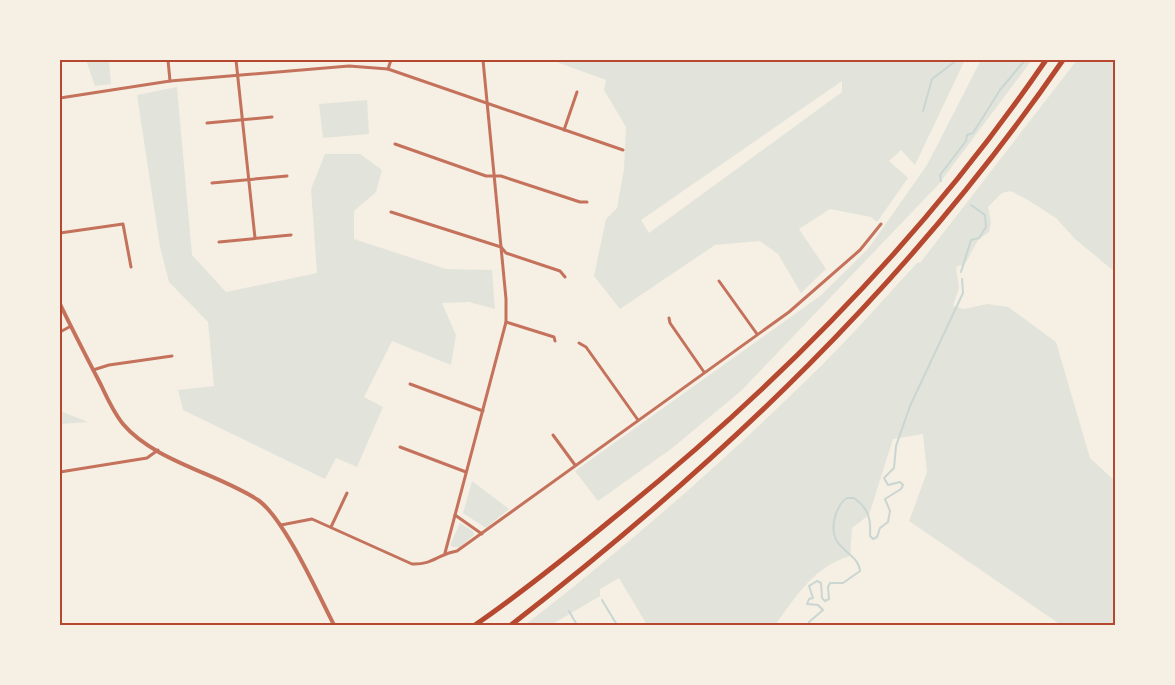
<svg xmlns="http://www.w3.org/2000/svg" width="1175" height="685" viewBox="0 0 1175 685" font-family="'Work Sans',sans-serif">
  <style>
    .green { fill: #e2e4dc; fill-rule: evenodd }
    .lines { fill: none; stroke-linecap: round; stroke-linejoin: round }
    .stream { stroke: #c9d6d2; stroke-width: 2 }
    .minor { stroke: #c5725c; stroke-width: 3 }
    .tertiary { stroke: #c5725c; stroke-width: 4 }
    .motorway { stroke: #b5482f; stroke-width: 5 }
    .neatline { fill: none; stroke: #b5482f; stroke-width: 2 }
  </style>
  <rect width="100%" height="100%" fill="#f6efe4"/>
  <g class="green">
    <path d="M86,60h23l2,24 -16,2z"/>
    <path d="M551,60h414l-50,105 -14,-15 -12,11 19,17 -31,44 -6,-5 -41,-8 -31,20 27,40 -25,24 -23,-39 -18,-13 -45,4 -95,64 -26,-33 12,-57 11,-11 7,-39 2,-42 -22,-37 2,-10zM842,81v11l-193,141 -8,-13z"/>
    <path d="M981,60h51l-94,125 -197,206 -70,58 -73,52 -23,-30 245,-175 48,-47 59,-84z"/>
    <path d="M1077,60h38v212l-40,-33 -19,-21 -28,-18 -17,-9 -9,2 -14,14 3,15 -2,10 -11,8 -13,24 -9,3 3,21 -6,18 11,3 23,-5 21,3 48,35 34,116 25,23v144h-54l-152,-104 18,-49 -4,-38 -30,5 -24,76 -17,13 -2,28c-37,11 -53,40 -75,69h-128l-28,-47 -19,11v7l-49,29h-26c105,-81 205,-169 300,-263 32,-32 62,-67 93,-100l2,1z"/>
    <path d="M177,87l15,168 34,37 91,-19 -6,-84 14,-35h35l22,16 -6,22 -22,19v28l92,30 46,1 3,39 -26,-7 -27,1 14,32 -5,30 -59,-24 -28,56 19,10 -26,60 -21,-9 -11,21 -142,-69 -5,-20 36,-4 -6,-64 -39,-40 -9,-35 -23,-152z"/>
    <path d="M367,100l2,34 -46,4 -4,-34z"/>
    <path d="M60,411l28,11 -28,2z"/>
    <path d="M472,481l37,28 -23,19 -23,-15z"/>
    <path d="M460,523l13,8 1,4 -14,12h-7l-3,-2z"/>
  </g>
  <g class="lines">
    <g class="stream">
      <path d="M923,111l9,-32 25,-19"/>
      <path d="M941,181l-1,-6 26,-34 1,-6 6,-2 27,-43 25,-30"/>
      <path d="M961,272l10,-32 8,-2 7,-11 -1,-12 -14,-10"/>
      <path d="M602,600l15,25"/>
      <path d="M569,611l8,14"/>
      <path d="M809,625v-3l14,-12 -5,-5 -11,-1 2,-5 4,-1 -4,-12 8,-5 4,2 1,15 3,3 4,-2 -1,-12 2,-4h13l17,-12c-2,-21 -34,-20 -25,-54 2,-7 5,-15 12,-19h7c15,11 17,21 16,38l3,3 4,-2 3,-9 8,-6 2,-11 -5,-12 16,-10 2,-4 -3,-3 -12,3 -4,-7 10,-10 2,-22 14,-40 53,-113 -1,-14"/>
    </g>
    <g class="minor">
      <path d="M168,60l2,21"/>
      <path d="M236,60l19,178"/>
      <path d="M388,69l3,-9"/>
      <path d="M60,98l110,-17 179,-15 39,3 235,81"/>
      <path d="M207,123l65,-6"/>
      <path d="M564,130l13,-38"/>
      <path d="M395,144l91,32h15l79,26h7"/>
      <path d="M212,183l75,-7"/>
      <path d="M391,212l110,35 5,6 54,18 5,6"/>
      <path d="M60,233l63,-9 8,43"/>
      <path d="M219,242l72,-7"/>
      <path d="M719,281l38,53"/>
      <path d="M669,318l1,5 34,49"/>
      <path d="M506,322l48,15 1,4"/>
      <path d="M60,332l11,-6"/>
      <path d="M579,343l7,4 52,73"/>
      <path d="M93,370l16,-5 63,-9"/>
      <path d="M410,384l73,27"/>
      <path d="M553,435l22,30"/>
      <path d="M400,447l66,25"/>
      <path d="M60,472l87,-14 11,-8"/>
      <path d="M455,515l27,19"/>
      <path d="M281,525l31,-6 100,45c21,1 26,-10 45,-13l332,-239 71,-62 21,-26"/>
      <path d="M331,527l16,-34"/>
      <path d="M445,553l61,-231v-23l-23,-239"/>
    </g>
    <path class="tertiary" d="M60,304c13,27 27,54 41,81 6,13 13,28 22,39 31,37 96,50 135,76 26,18 60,94 76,125"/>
    <g class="motorway">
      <path d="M475,625c49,-34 95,-71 141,-109 164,-132 311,-282 430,-456"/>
      <path d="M511,625c212,-164 399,-343 552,-565"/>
    </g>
  </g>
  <rect width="1175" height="685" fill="none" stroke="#f6efe4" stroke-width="122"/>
  <rect x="61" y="61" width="1053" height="563" class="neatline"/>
</svg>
